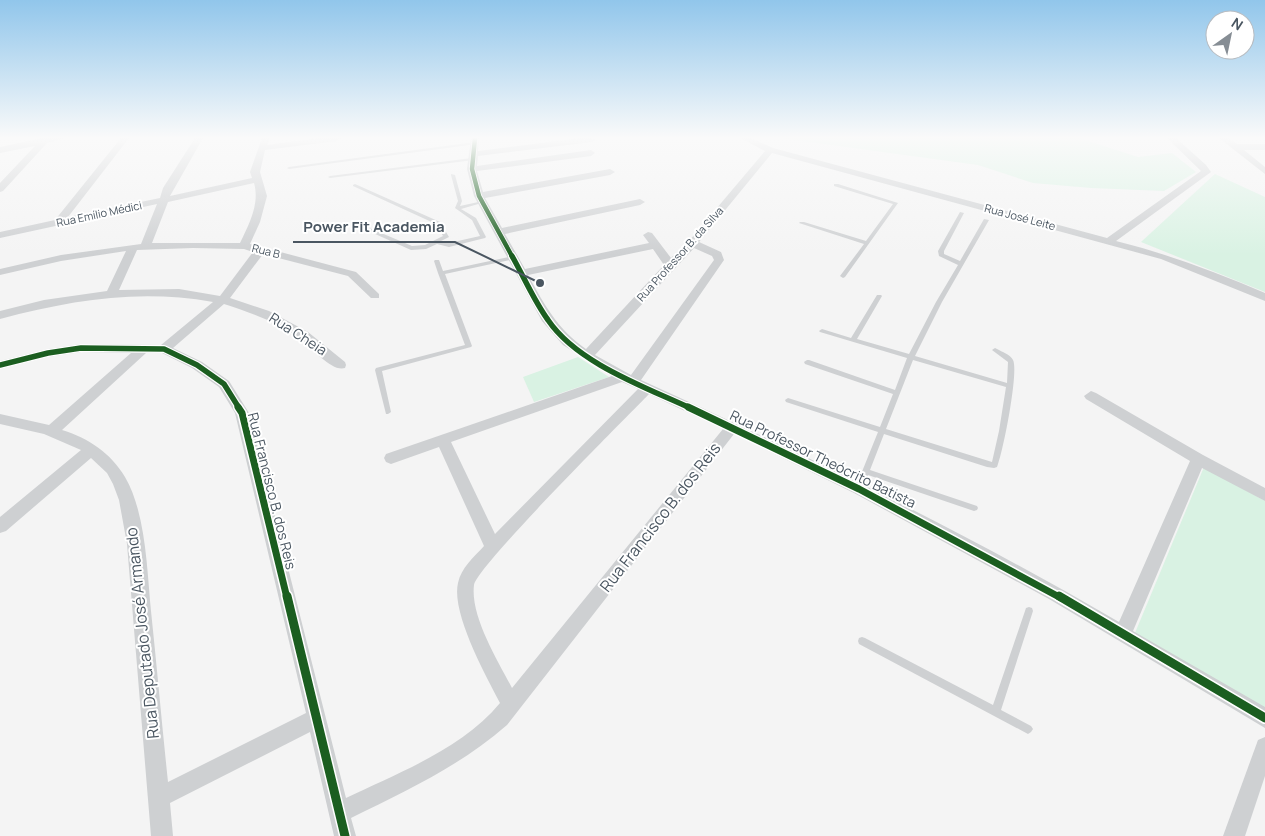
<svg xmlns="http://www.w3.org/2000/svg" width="1265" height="836" viewBox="0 0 1265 836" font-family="Manrope,sans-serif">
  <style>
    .green { fill: #d9f2e3 }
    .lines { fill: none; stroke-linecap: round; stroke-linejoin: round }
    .service { fill: #ced0d2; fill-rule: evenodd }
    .minor { fill: #ced0d2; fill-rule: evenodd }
    .cycleway-far3-casing { stroke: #fff; stroke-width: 6 }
    .cycleway-far2-casing { stroke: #fff; stroke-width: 8 }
    .cycleway-far1-casing { stroke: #fff; stroke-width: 10 }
    .cycleway-casing { stroke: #fff; stroke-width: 12 }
    .cycleway-far3 { stroke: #1b5e20; stroke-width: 4.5 }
    .cycleway-far2 { stroke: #1b5e20; stroke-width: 5.5 }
    .cycleway-far1 { stroke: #1b5e20; stroke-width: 7 }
    .cycleway { stroke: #1b5e20; stroke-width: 9 }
    .labels { text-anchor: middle; stroke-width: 4; stroke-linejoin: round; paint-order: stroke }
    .far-street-label { font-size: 11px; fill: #4a5661; stroke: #fff }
    .street-label { font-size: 14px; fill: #4a5661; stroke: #fff }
    .near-street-label { font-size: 16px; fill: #4a5661; stroke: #fff }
    .leader { fill: none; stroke: #4a5661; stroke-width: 2 }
    .callout-dot { fill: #4a5661; stroke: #fff; stroke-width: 2 }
    .callout-label { font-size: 15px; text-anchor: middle; font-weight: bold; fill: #4a5661; stroke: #fff; stroke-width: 4; stroke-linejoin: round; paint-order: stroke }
  </style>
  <rect width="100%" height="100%" fill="#f4f4f4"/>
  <g class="green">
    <path d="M780,138h299l59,19 34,-4 24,19 -32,19 -73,-3 -58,-5 -55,-18z"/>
    <path d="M1215,174l50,23v95l-124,-50z"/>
    <path d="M578,357l31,20 -75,25 -11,-25z"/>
    <path d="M1204,467l61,34v211l-130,-79z"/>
  </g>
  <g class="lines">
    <g class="service">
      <path d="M475,142l2,1v1l-188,25 -2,-1 2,-1z"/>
      <path d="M472,158l2,1v1l-144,18 -2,-1 2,-1z"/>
      <path d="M451,174l4,1 7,26 -2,5 23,-5 2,1 -24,7 15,9 10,19 -1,1 -36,9 -12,-3 -11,5 -15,1 -56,-25 1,-1h4l52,22 13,-1 18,-9 -7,-12 -83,-38v-1l2,-1 85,38 9,15 -8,4 8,2 31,-7 -8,-16 -17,-12 3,-7 -7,-26z"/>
      <path d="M834,184h4l60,19 -53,74 -2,1 -3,-2 24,-32 -65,-21 1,-1h4l62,19 27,-37 -59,-18z"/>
      <path d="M960,212l4,1 -20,38v3l16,7 24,-42 5,1 -47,82 -27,54 92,27 1,-21 -16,-12 3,-2 2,1c5,3 13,5 16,11 6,11 -10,93 -16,107l-3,1 -7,-1 -103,-33 -14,36 107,36 1,2 -1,2 -3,1 -106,-36 -6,16 -3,1 -3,-1 -1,-2 23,-57 -92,-30 -1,-2 3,-2 92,29 13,-33 -88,-30 -1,-2 3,-2h2l86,30 12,-32 -87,-26 -1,-1 3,-2 29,9 26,-43h4l1,1 -25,43 52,15 27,-52 22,-37 -19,-9 -1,-5zM913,360l93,27 -7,44 -7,31 -106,-33z"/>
      <path d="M513,256l3,2 -1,1 -70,15 27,72 -1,1 -89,24 9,41 -3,2h-2l-11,-44 1,-2 89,-23 -27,-72 -4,-12 1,-1h4l4,11z"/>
      <path d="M1029,607l3,1 1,3 -32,99 30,16 2,3 -2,3 -3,2 -169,-90 -1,-3 1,-3 3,-1 3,1 128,67 32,-94 1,-3z"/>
    </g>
    <g class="minor">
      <path d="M42,138h23l-18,5 -44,48 -3,1v-9l35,-37 -35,7v-6z"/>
      <path d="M121,138h8l-61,79 92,-19 3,-10 32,-50h8l-33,58 82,-18 -2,-6 12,-34h8l-3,7 51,-7h23l-4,3 -72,9 -5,22 7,24 -7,26 -10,22 106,28 23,22v4h-8l-23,-22 -85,-22 -33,44 39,13 39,21 37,30 1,3 -1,3c-13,4 -31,-18 -41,-26 -22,-19 -53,-29 -80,-38l-51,44 29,14 27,19 20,32 97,385c52,-25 116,-49 154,-95 -14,-27 -49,-90 -42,-120 3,-15 16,-26 26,-37l-45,-99 -48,17 -5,-2 -2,-4 2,-4 226,-78 -49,-31 -21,-24 -68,-125 -7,-27 4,-31h8l-1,13 102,-13 16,1 -4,3 -114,14 -1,10 114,-16 4,3 -4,3 -114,15 6,21 127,-23 5,3 -5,3 -125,23 17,30 138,-29 5,3 -5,3 -135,29 20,35 124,-26 -6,-8 5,-3 4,1 19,25 18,-17 76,-90 -25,-13h11l22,10 334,90 94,-67 -34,-33h9l30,27 5,7 -95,69c52,13 100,31 149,52v8l-104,-42 -389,-106 -73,89 22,10 3,8 -83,120c163,74 324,152 478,242l71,-161 -104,-62 -2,-3 7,-5 5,2 107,62 62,33v13l-63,-33 -69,163 132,76v21l-216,-129 -195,-106 -120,-59 -227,291c-47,41 -101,66 -156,93l5,18h-22l-24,-104 -140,71 3,33h-22l-24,-292 -8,-44 -6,-16 -6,-11 -16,-15 -85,73 -6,2v-16l81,-67 -37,-16 -44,-10v-10l49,11 82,-72 -50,-1 -33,5 -48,12v-8l48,-12 33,-5 80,1 52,-43c-75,-13 -140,-2 -213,17v-8l44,-11 63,-9 19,-40 -65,10 -61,14v-6l61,-14 80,-11 16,-40 -157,34v-6l55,-12zM254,183c6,21 -5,41 -14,60h-88l16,-41zM193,248l51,1 9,3 -33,44 -41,-7 -60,1 18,-40zM694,248l18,8 2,4 -83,115 -36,-20zM653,249l11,16 -78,84c-28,-19 -42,-45 -58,-74zM146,353h16l30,15 27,19 16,26 71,300 -138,69c-6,-57 -11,-114 -17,-171 -4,-41 -5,-98 -26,-134 -14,-24 -37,-39 -63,-47zM622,382l16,7 -143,145 -44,-92zM649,394l74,35 -211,259c-14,-27 -42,-72 -38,-103 3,-19 151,-166 175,-191z"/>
      <path d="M1219,138h9l9,6h28v6h-21l21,17v7z"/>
      <path d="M1265,737v39l-20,60h-22l35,-96z"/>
    </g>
    <g class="cycleway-far3-casing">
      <path id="cycleway-far3" d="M475,138l-3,31 7,27 34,62"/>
    </g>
    <g class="cycleway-far2-casing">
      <g id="cycleway-far2">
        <path d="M512,256c12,21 22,45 36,64 29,43 97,67 142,88"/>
        <path d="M0,365l48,-12 33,-5 83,1 33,16 27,19 15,24"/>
      </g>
    </g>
    <g class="cycleway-far1-casing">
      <g id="cycleway-far1">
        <path d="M238,407l4,6 45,185"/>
        <path d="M688,407l171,82 202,109"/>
      </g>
    </g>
    <g class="cycleway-casing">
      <g id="cycleway">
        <path d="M287,596l58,240"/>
        <path d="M1059,596l206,122"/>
      </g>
    </g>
    <use href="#cycleway-far3" class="cycleway-far3"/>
    <use href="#cycleway-far2" class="cycleway-far2"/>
    <use href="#cycleway-far1" class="cycleway-far1"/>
    <use href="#cycleway" class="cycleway"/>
  </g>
  <linearGradient id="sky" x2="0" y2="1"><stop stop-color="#91c6eb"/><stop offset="0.54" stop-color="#fafafa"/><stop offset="1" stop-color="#fafafa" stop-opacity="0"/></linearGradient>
  <rect width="1265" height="255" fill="url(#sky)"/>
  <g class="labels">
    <g class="far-street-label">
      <text transform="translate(99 214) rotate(-12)" y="4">Rua Emílio Médici</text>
      <text transform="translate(1020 217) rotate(15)" y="4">Rua José Leite</text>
      <text transform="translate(266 251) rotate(14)" y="4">Rua B</text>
      <text transform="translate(680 254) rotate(-48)" y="4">Rua Professor B. da Silva</text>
    </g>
    <g class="street-label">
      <text transform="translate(298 334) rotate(33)" y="5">Rua Cheia</text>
      <text transform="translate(823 459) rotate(26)" y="5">Rua Professor Theócrito Batista</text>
      <text transform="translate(272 491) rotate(76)" y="5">Rua Francisco B. dos Reis</text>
    </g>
    <g class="near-street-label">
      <text transform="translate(660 517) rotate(-52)" y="6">Rua Francisco B. dos Reis</text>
      <text transform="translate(142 633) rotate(-96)" y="6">Rua Deputado José Armando</text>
    </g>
  </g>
  <path class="leader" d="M540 283L455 242H293"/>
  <circle class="callout-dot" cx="540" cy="283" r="5"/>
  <g class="callout-label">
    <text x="374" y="232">Power Fit Academia</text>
  </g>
  <g transform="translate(1230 35) rotate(33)"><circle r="24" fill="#ffffff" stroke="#b7bbc0"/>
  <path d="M0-4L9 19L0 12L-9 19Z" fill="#868d94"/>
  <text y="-8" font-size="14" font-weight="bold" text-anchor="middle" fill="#4a5661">N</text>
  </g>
</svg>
